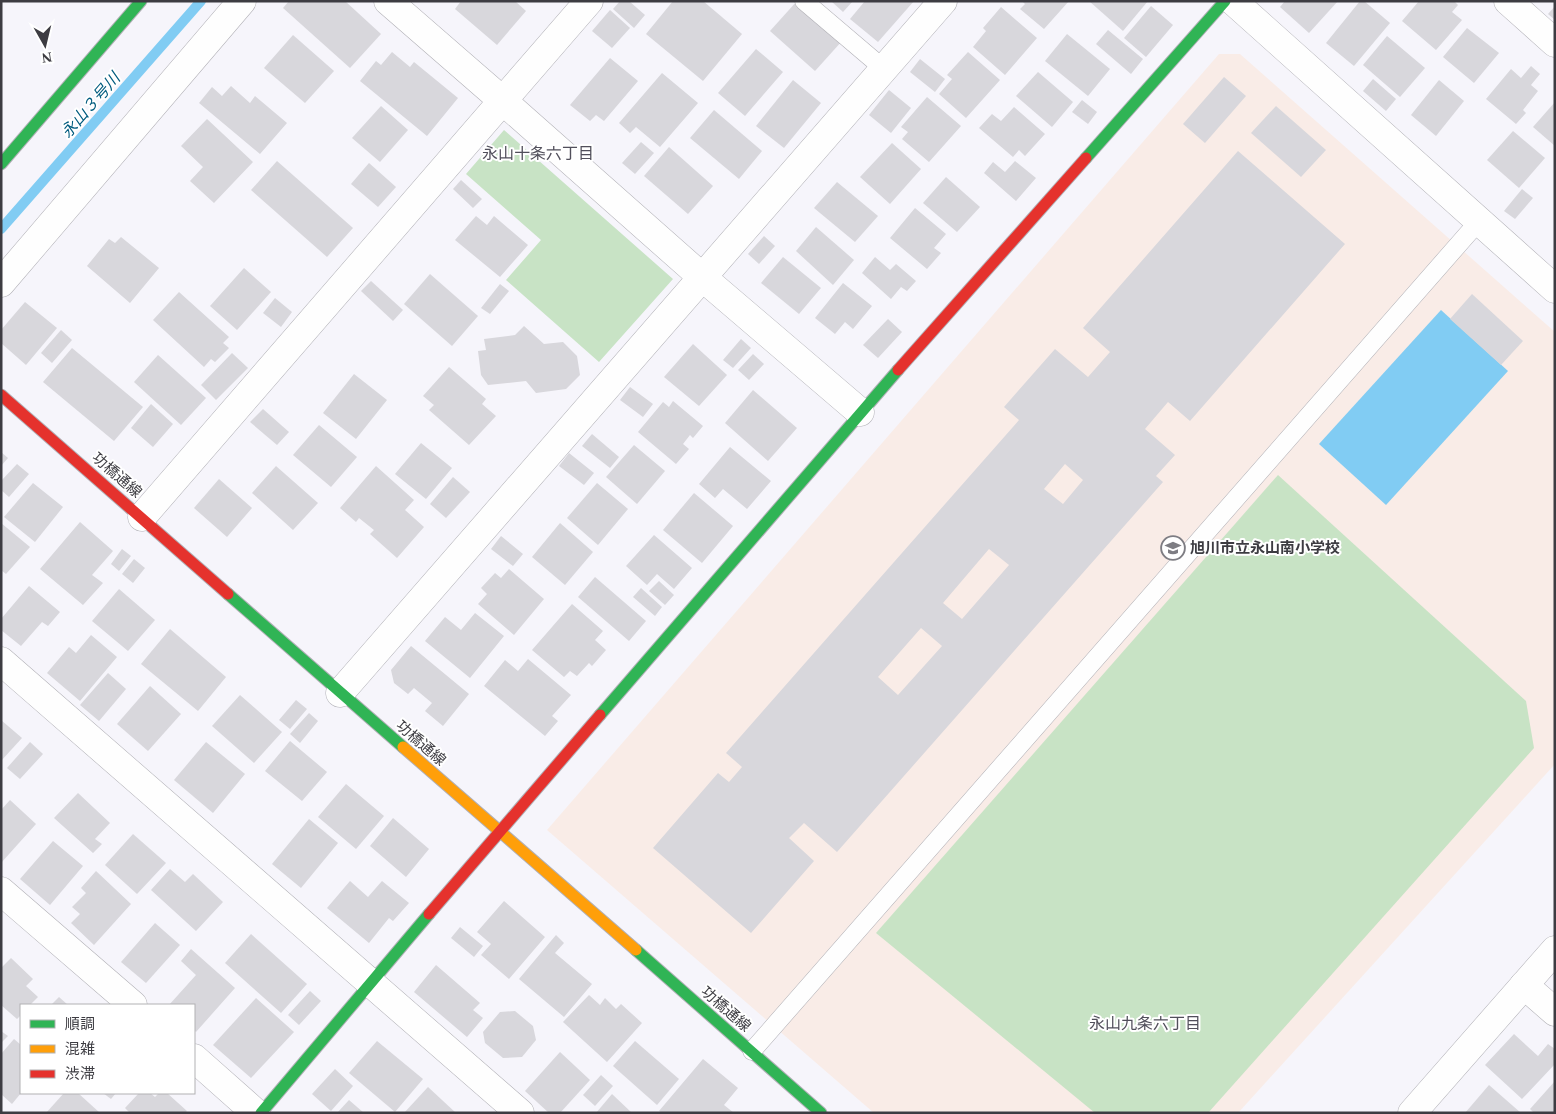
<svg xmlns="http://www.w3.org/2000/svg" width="1556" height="1114" viewBox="0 0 1556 1114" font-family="'Times New Roman','Noto Sans JP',serif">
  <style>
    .education { fill: #f9ece7 }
    .green { fill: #c8e3c5 }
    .water { fill: #81ccf3 }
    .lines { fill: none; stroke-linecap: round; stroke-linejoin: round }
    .stream { stroke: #81ccf3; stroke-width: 10 }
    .building { fill: #d8d7dc; fill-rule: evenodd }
    .lane-casing { stroke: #b1b0b6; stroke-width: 19 }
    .street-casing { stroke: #b1b0b6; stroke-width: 29 }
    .fast-casing { stroke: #b1b0b6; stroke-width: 13 }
    .slow-casing { stroke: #b1b0b6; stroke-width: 13 }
    .jam-casing { stroke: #b1b0b6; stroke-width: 13 }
    .lane { stroke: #fefefe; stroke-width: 18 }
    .street { stroke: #fefefe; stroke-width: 28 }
    .fast { stroke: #30b455; stroke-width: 11 }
    .slow { stroke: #ff9f0a; stroke-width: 11 }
    .jam { stroke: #e5322d; stroke-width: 11 }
    .labels { text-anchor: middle; stroke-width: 4; stroke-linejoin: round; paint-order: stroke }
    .street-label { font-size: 15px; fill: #3d3c42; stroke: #fff }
    .poi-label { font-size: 15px; font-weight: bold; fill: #3d3c42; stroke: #fff; text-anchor: start }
    .water-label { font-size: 16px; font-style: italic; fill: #005b7e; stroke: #fff }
    .neighbourhood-label { font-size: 16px; fill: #514f5b; stroke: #fff }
  </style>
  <rect width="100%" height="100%" fill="#f6f5fb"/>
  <path class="education" d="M1219,54h21l315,278v432l-317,349h-364l-327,-283z"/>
  <g class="green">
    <path d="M504,130l169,149 -74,83 -93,-82 35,-40 -75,-66z"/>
    <path d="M1278,475l248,226 8,47 -326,365h-113l-219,-180z"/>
  </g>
  <path class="water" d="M1441,310l67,61 -122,134 -67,-61z"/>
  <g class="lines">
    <path class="stream" d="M1,229l200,-228"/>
  </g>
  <g class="building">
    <path d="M289,1h56l36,33 -31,34 -67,-60z"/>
    <path d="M461,1h54l11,10 -29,34 -42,-36z"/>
    <path d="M620,1h9l16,14 -11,13 -21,-19z"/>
    <path d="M673,1h30l39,33 -39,47 -57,-47z"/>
    <path d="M797,1l45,40 -27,30 -45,-40z"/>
    <path d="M831,1h22l-10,11z"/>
    <path d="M865,1h49l-36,41 -28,-23z"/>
    <path d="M1022,1h47l-25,28 -24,-20 5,-5z"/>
    <path d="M1089,1h59l-25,30z"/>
    <path d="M1285,1h53l-29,32 -29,-26z"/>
    <path d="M1360,1h4l26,22 -36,43 -28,-23z"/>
    <path d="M1419,1h35l4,4 -6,7 10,8 -26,30 -34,-29z"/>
    <path d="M1151,6l22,19 -27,32 -22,-19z"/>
    <path d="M1555,6v14l-7,-6z"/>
    <path d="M1001,7l36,31 -32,37 -32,-28 13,-16 -3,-3z"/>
    <path d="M610,10l20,18 -18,20 -20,-17z"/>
    <path d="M1467,28l32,25 -25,30 -31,-26z"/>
    <path d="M1108,30l35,29 -12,15 -35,-30z"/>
    <path d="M1067,34l43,35 -22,27 -43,-35z"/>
    <path d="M293,35l41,36 -29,32 -41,-35z"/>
    <path d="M1387,36l38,32 -25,29 -37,-32z"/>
    <path d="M756,49l27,23 -38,44 -27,-23z"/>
    <path d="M392,52l18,15 4,-5 44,36 -31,38 -67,-55 16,-20 5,4z"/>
    <path d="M968,52l32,28 -34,38 -27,-24 13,-15 -5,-4z"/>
    <path d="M610,58l28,23 -34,40 -8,-6 -6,6 -20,-16z"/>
    <path d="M920,59l25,20 -10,13 -25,-20z"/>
    <path d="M1531,66l9,8 -9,11 7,6 -15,19 3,3 -10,11 -30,-25 25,-30 10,9z"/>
    <path d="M1038,72l35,30 -21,25 -36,-31z"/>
    <path d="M662,73l36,30 -38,44 -24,-20 -6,6 -11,-10z"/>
    <path d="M1224,77l22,19 -41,47 -22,-19z"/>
    <path d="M1373,79l23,20 -10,12 -23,-20z"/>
    <path d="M793,80l28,23 -37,45 -28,-22z"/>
    <path d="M1439,80l25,21 -28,35 -25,-21z"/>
    <path d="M231,86l19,17 5,-7 32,27 -27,31 -61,-51 13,-16 10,9z"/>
    <path d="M889,90l22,18 -20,25 -22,-18z"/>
    <path d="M927,97l34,29 -32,36 -27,-23 6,-7 -7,-5z"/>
    <path d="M1082,100l15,12 -9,12 -16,-12z"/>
    <path d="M1555,102v44l-22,-19z"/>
    <path d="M381,106l27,24 -28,32 -28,-24z"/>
    <path d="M1276,106l50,44 -25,27 -50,-44z"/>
    <path d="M1014,107l31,27 -20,22 -6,-6 -6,7 -34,-29 13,-14 9,7z"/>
    <path d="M714,110l48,41 -23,28 -49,-41z"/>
    <path d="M207,119l46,43 -39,41 -24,-22 13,-14 -22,-21z"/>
    <path d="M1513,131l32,27 -26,30 -32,-28z"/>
    <path d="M641,142l13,11 -19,21 -13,-11z"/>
    <path d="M892,143l29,26 -31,35 -30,-27z"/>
    <path d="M669,147l44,39 -25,28 -44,-38z"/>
    <path d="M1238,151l107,93 -155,177 -22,-19 -23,27 30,26 -19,21 7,6 -326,370 -33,-29 -15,15 25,23 -63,72 -98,-85 65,-75 11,9 13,-15 -16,-14 293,-333 -15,-13 51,-58 33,28 22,-25 -27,-24zM1065,464l18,16 -20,24 -19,-15zM989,549l20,16 -47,54 -19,-16zM921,628l21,18 -44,49 -20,-18z"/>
    <path d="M277,161l76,67 -26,29 -76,-67z"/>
    <path d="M1015,161l21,17 -20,23 -32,-28 9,-11 12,10z"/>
    <path d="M369,163l27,24 -18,20 -27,-23z"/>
    <path d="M946,177l34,30 -23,25 -34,-29z"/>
    <path d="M461,180l21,19 -9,9 -20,-19z"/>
    <path d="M837,182l41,34 -23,26 -41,-34z"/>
    <path d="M1522,189l11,9 -18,21 -11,-8z"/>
    <path d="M915,208l31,26 -12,14 7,5 -14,16 -37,-31z"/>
    <path d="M476,216l11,9 7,-9 34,29 -28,32 -45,-37z"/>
    <path d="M816,227l38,33 -21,25 -37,-34z"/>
    <path d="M764,236l11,10 -16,18 -11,-10z"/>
    <path d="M121,237l38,31 -29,35 -43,-37 22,-27 6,4z"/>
    <path d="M783,257l38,31 -22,26 -38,-31z"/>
    <path d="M875,257l15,13 6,-6 20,17 -9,10 -6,-4 -10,12 -29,-26z"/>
    <path d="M244,268l27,24 -34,38 -27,-24z"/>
    <path d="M430,274l48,42 -26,30 -48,-42z"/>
    <path d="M371,281l32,29 -10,11 -32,-30z"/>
    <path d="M843,283l29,23 -19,23 -8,-7 -10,12 -20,-16z"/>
    <path d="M500,284l9,7 -19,23 -9,-6z"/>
    <path d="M179,292l50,45 -6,6 6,5 -14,14 -4,-3 -7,8 -51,-47z"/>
    <path d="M1472,294l51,47 -22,24 -51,-46z"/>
    <path d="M275,298l17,14 -11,15 -18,-14z"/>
    <path d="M25,302l32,26 -31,37 -25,-22v-13z"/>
    <path d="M888,319l14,13 -24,26 -15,-13z"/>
    <path d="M524,326l20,18 19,-2 14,14 3,19 -14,14 -30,4 -10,-12 -38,4 -7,-10 -3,-24 8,-1 -2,-11 31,-4z"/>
    <path d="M61,330l11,10 -20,23 -11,-10z"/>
    <path d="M741,339l10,9 -18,20 -10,-8z"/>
    <path d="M693,344l34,31 -28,31 -35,-29z"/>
    <path d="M72,348l71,59 -29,34 -71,-59z"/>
    <path d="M232,353l16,15 -32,32 -15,-15z"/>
    <path d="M753,354l11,10 -15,16 -11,-10z"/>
    <path d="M158,355l48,43 -25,27 -47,-43z"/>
    <path d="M449,367l37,32 -4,5 14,12 -27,29 -40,-35 5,-5 -11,-9z"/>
    <path d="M354,374l33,26 -31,39 -33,-26z"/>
    <path d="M630,387l23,17 -10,13 -23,-17z"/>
    <path d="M753,390l44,38 -29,33 -43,-38z"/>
    <path d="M673,401l30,25 -10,12 -3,-3 -7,9 6,5 -13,15 -38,-32 25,-30 6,5z"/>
    <path d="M151,404l22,20 -20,23 -22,-19z"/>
    <path d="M263,409l26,23 -12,13 -27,-23z"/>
    <path d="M319,425l38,32 -26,30 -38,-32z"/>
    <path d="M592,434l27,23 -9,11 -28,-22z"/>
    <path d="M421,443l31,25 -26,31 -31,-25z"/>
    <path d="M634,445l31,26 -28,33 -31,-27z"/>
    <path d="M730,447l41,34 -24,28 -24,-20 -8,9 -16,-14z"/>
    <path d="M1,452l7,6 -7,8z"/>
    <path d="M569,453l25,20 -10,12 -25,-19z"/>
    <path d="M17,464l12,10 -20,23 -8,-7v-9z"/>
    <path d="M276,466l42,37 -25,27 -41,-37z"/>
    <path d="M376,466l38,34 -9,10 19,17 -27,31 -27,-24 4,-4 -15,-12 -3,4 -16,-14z"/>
    <path d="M453,477l17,15 -24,26 -16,-14z"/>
    <path d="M219,479l33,29 -25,29 -33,-29z"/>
    <path d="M33,483l30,24 -28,35 -31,-25z"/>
    <path d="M597,483l31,26 -30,36 -31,-27z"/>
    <path d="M694,493l39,33 -31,37 -39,-33z"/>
    <path d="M80,522l33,29 -21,24 11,8 -20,22 -43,-36z"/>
    <path d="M1,523l29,24 -24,27 -5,-4z"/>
    <path d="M560,523l33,29 -28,33 -33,-28z"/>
    <path d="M654,535l38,33 -18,21 -17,-15 -10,11 -21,-19z"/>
    <path d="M501,536l22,18 -10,12 -22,-17z"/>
    <path d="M122,549l9,7 -12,15 -8,-7z"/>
    <path d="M134,559l11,9 -12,15 -11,-9z"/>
    <path d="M509,569l35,30 -30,36 -36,-31 9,-10 -6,-6 14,-15 6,5z"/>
    <path d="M595,577l51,44 -17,20 -51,-44z"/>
    <path d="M659,581l15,14 -9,10 -16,-14z"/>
    <path d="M29,586l31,26 -12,14 -6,-4 -21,24 -20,-16v-11z"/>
    <path d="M641,588l21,19 -7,9 -22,-19z"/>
    <path d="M119,589l36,31 -27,31 -36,-30z"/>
    <path d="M572,604l31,27 -8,9 11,10 -14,16 -3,-3 -12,13 -7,-5 -6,6 -32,-27z"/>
    <path d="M475,613l29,23 -34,42 -45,-37 20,-24 16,13z"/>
    <path d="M170,629l56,48 -28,34 -57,-47z"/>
    <path d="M91,635l26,22 -37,44 -33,-28 22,-26 7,6z"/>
    <path d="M411,646l58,48 -26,32 -18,-15 7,-8 -18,-15 -6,6 -14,-11 -3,-13z"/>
    <path d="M528,659l43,36 -19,21 6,5 -13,15 -61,-50 21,-26 13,11z"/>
    <path d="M108,673l18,16 -27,32 -19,-16z"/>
    <path d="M150,686l31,28 -33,37 -31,-27z"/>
    <path d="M240,695l42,37 -28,31 -42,-37z"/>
    <path d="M296,700l11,9 -17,20 -11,-9z"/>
    <path d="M309,713l9,8 -18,22 -10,-9z"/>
    <path d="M1,720l21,18 -21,23z"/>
    <path d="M290,741l37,31 -25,29 -37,-30z"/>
    <path d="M30,742l13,12 -23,25 -13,-11z"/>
    <path d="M206,742l39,32 -32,39 -39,-33z"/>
    <path d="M346,784l38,32 -28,33 -38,-32z"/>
    <path d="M78,793l32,30 -15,16 7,5 -9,9 -39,-35z"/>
    <path d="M10,800l26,24 -35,39v-53z"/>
    <path d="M393,818l36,31 -23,28 -36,-31z"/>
    <path d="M309,819l29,24 -37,45 -29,-24z"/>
    <path d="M133,834l33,29 -29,31 -32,-29z"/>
    <path d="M53,841l30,25 -33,39 -30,-26z"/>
    <path d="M170,869l15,13 8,-8 30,28 -27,29 -45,-41z"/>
    <path d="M96,871l35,33 -37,41 -23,-22 9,-9 -8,-7 14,-14 -5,-5z"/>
    <path d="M350,881l18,16 14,-16 27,22 -16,18 -4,-3 -20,25 -42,-35z"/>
    <path d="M504,901l41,36 -36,42 -28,-24 10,-11 -14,-12z"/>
    <path d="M155,923l25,22 -34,38 -25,-21z"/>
    <path d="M460,927l23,19 -9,11 -23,-19z"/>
    <path d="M251,934l56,50 -26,29 -56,-50z"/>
    <path d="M556,935l8,8 -9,10 37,31 -28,33 -45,-38z"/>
    <path d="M191,949l44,39 -39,44 -2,-2v-25h-25l27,-30 -15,-14z"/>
    <path d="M11,958l22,21 -7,7 12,11 -8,8h-9v10l-4,4 -16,-14v-37z"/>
    <path d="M436,965l44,38 -7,7 10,8 -16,19 -53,-45z"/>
    <path d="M310,991l11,10 -22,24 -11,-10z"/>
    <path d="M589,995l11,10 5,-7 11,11 5,-5 21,19 -35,39 -44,-40z"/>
    <path d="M59,997l9,8h-17z"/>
    <path d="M256,998l38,34 -43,46 -38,-33z"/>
    <path d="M515,1011l18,15 3,14 -14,17 -19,1 -18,-15 -2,-11 17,-20z"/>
    <path d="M1,1031l7,5 -7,7z"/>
    <path d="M1514,1034l24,22 10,-12 7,5v15l-33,35 -37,-34z"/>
    <path d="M14,1039l7,6v48l-9,11 -11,-10v-40z"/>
    <path d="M377,1041l46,38 -28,33 -46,-39z"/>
    <path d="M635,1041l44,38 -22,26 -44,-39z"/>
    <path d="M560,1052l30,28 -30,33h-11l-24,-22z"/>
    <path d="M703,1059l35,29 -14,17 10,8h-72l-3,-2z"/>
    <path d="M335,1069l18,17 -22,25 -19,-17z"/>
    <path d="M601,1075l12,11 -18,20 -12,-11z"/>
    <path d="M1555,1081v32h-21l-4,-4z"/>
    <path d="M1489,1085l32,28h-56z"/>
    <path d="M428,1087l28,26h-52z"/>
    <path d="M64,1093h14l22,20h-54z"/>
    <path d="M103,1093h13l-5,6z"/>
    <path d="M139,1093h11l5,4 4,-4h8l20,18 -2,2h-55l-5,-5z"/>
    <path d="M612,1094l20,19h-36z"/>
    <path d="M349,1100l15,13h-27z"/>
  </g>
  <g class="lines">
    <g class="lane-casing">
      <g id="lane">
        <path d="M804,1l80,68"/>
        <path d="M752,1051l727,-830"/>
      </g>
    </g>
    <g class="street-casing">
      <g id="street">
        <path d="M388,1l115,100 199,176 158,135"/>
        <path d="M1233,1l322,288"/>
        <path d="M1508,1l47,42"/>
        <path d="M1,283l241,-282"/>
        <path d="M142,517l447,-516"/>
        <path d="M1,661l519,452"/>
        <path d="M340,693l603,-692"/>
        <path d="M1,891l132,114"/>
        <path d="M1524,985l31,27"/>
        <path d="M194,1058l62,55"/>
        <path d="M1412,1113l143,-163"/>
      </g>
    </g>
    <g class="fast-casing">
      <g id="fast">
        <path d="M1086,158l139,-157"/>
        <path d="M1,164l140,-163"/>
        <path d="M228,594l175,153"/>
        <path d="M600,715l298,-345"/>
        <path d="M636,950l185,163"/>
        <path d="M261,1113l168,-199"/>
      </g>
    </g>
    <g class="slow-casing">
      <path id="slow" d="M403,747l233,203"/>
    </g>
    <g class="jam-casing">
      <g id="jam">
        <path d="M898,370l188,-212"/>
        <path d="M1,395l227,199"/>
        <path d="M429,914l171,-199"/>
      </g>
    </g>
    <use href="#lane" class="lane"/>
    <use href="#street" class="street"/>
    <use href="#fast" class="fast"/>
    <use href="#slow" class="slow"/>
    <use href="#jam" class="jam"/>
  </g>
  <defs>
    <g id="school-ring" transform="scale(1.25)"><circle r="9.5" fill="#fff" stroke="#7e7d83" stroke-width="1.5"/><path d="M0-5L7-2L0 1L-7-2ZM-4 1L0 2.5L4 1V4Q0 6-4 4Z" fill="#7e7d83"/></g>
  </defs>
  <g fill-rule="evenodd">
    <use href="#school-ring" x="1173" y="548"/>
  </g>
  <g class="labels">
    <g class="street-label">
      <text transform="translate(117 475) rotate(41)" y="5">功橋通線</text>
      <text transform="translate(421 743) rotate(41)" y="5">功橋通線</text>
      <text transform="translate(726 1009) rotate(41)" y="5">功橋通線</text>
    </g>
    <g class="poi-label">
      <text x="1190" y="553">旭川市立永山南小学校</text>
    </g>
    <g class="water-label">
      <text transform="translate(90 105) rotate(-49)" y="6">永山３号川</text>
    </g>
    <g class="neighbourhood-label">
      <text x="538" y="159">永山十条六丁目</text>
      <text x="1145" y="1029">永山九条六丁目</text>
    </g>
  </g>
  <rect width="1556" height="1114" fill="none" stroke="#3d3c42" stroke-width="5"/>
  <rect x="20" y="1004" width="175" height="90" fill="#ffffff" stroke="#b1b1b3"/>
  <rect x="30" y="1020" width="25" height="8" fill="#30b455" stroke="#b1b1b3"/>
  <text x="65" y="1029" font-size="15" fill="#3d3c42">順調</text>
  <rect x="30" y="1045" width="25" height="8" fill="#ff9f0a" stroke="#b1b1b3"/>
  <text x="65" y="1054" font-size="15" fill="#3d3c42">混雑</text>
  <rect x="30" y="1070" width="25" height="8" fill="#e5322d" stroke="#b1b1b3"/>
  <text x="65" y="1079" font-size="15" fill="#3d3c42">渋滞</text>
  <g transform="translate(45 45) rotate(172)" stroke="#ffffff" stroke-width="4" paint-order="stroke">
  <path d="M0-4L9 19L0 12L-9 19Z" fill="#3d3c42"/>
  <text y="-8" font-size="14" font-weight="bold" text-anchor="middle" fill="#3d3c42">N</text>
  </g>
</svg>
